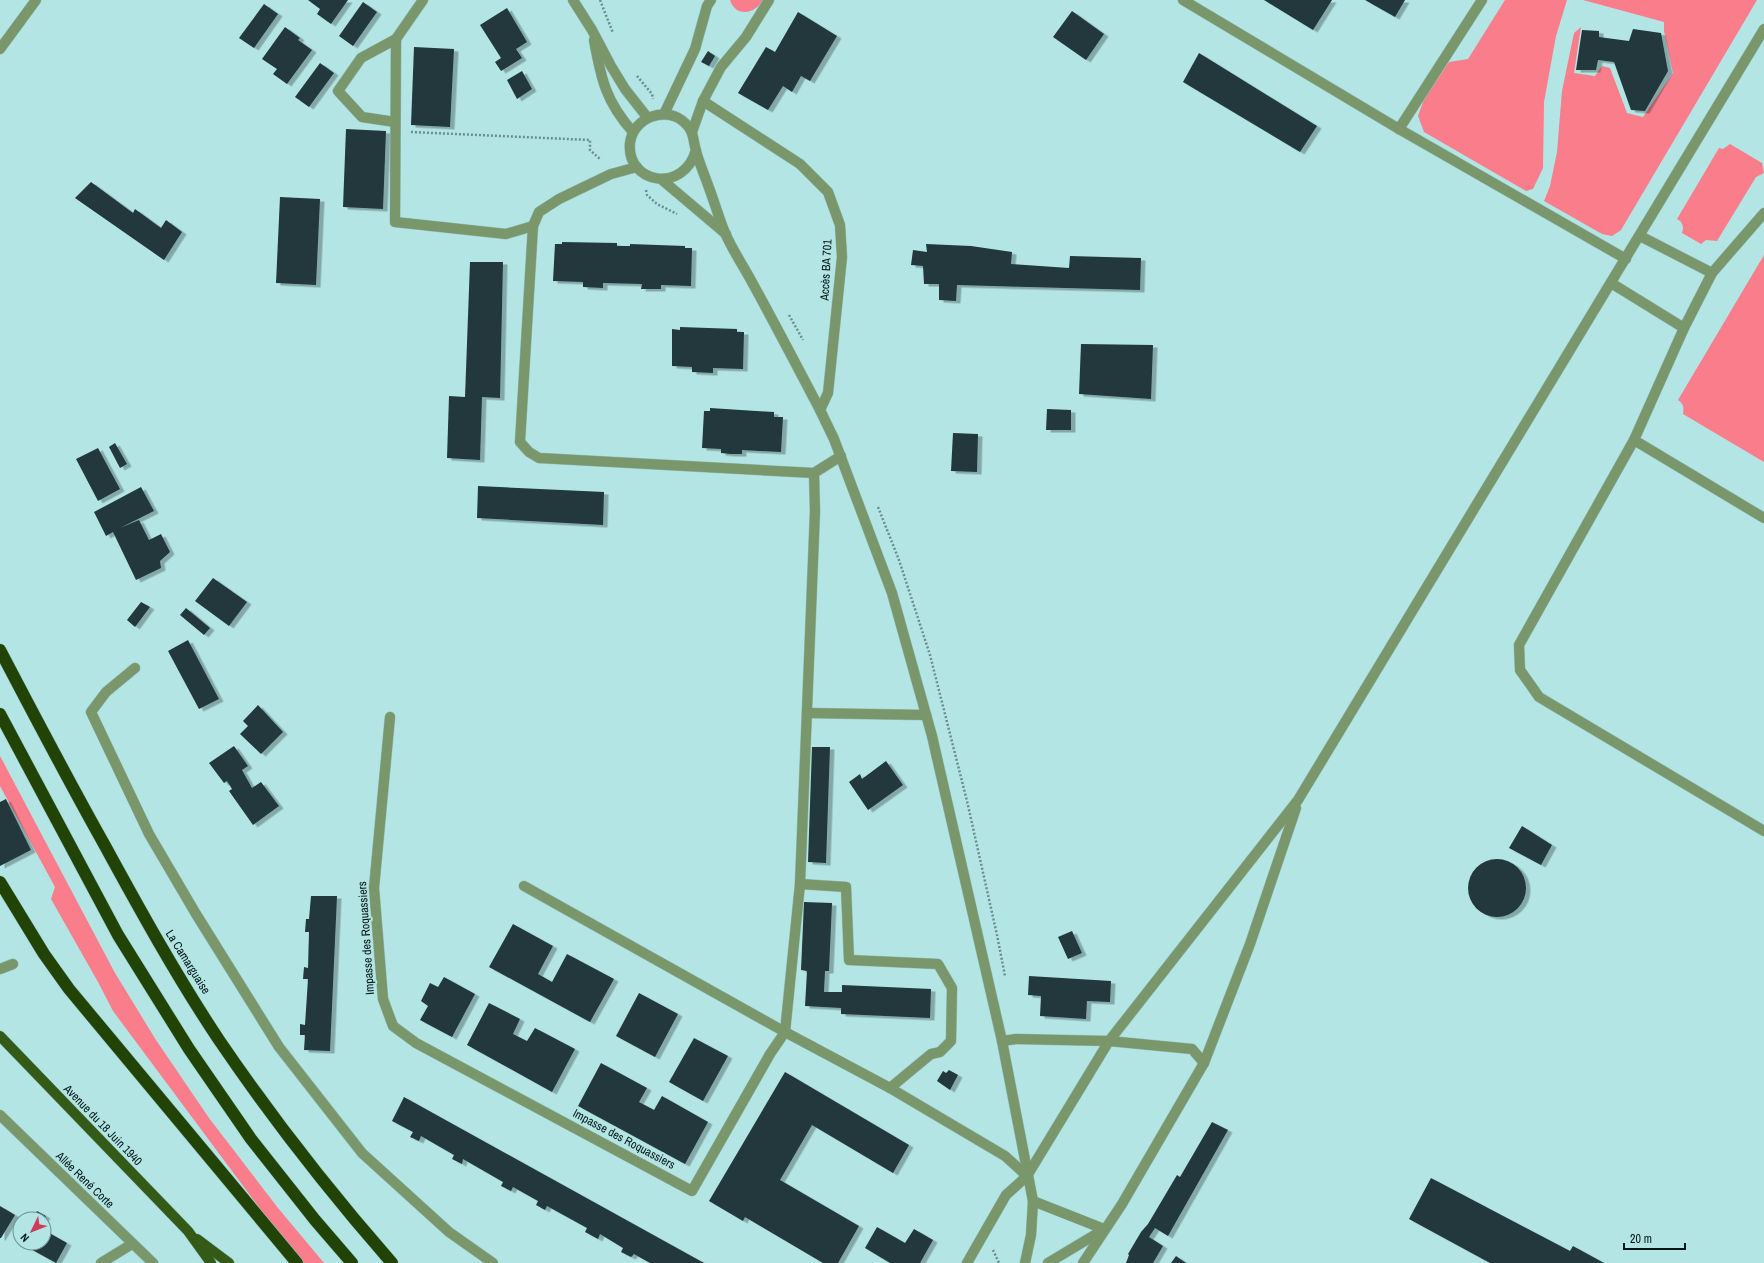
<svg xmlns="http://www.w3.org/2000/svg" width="1764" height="1263" viewBox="0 0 1764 1263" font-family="'Archivo Narrow',sans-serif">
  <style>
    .green { fill: #fa7d8b }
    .building { fill: #20383e; filter: url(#shadow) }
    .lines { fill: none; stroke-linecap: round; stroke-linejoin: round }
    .service-casing { stroke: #94c0bf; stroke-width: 11 }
    .minor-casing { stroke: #94c0bf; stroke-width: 11 }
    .tertiary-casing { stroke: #94c0bf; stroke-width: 11 }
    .primary-casing { stroke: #94c0bf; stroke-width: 11 }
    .motorway-casing { stroke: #94c0bf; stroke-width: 13 }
    .path { stroke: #6a8e8e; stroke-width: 2.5; stroke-dasharray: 2 2; stroke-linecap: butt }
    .service { stroke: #7a976b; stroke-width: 10 }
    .minor { stroke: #7a976b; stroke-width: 10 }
    .tertiary { stroke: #7a976b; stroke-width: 10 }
    .primary { stroke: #335a16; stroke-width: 10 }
    .motorway { stroke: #214305; stroke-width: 12 }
    .labels { text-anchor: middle; stroke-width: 4; stroke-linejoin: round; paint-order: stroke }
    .street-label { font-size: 12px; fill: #041616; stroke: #b3e5e4 }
  </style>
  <defs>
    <filter id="shadow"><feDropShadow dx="4.5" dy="2.5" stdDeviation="0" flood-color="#0004"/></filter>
  </defs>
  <rect width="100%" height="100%" fill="#b3e5e4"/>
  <g class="green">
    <path d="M730,0h33c-8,14 -27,18 -33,0z"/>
    <path d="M1505,0h62l-11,36 -12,66 -1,66 -10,21 -7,2 -102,-59 -6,-16 6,-17 25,-37 19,-3z"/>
    <path d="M1583,0h174l-136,230 -9,6 -10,-2 -58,-33 6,-15 7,-34 5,-61 12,-58 7,-6 -7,46 21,3 7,-10 8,2 17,45 16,4 30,-44 -9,-42v-9z"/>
    <path d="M1730,144l32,19 2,10 -8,4 -39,64 -11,-1 -5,4 -19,-11c2,-6 1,-11 -5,-14l42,-71 4,1z"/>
    <path d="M1764,255v207l-81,-48c1,-6 1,-10 -5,-14z"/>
    <path d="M0,756l115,217 41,67 53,78 69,90 46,55h-20l-6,-7 -37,-46 -148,-199 -15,-29 -47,-83 4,-12 -55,-101z"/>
  </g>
  <g class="building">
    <path d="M308,0h40l-17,24 -14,-10 3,-5z"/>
    <path d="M1264,0h68l-19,30z"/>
    <path d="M1365,0h40l-10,17z"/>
    <path d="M363,2l14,10 -24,34 -14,-10z"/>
    <path d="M264,4l14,10 -24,34 -15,-10z"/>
    <path d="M507,8l20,34 -11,7 6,9 -21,13 -6,-9 6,-4 -21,-33z"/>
    <path d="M1072,11l32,23 -18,26 -33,-23z"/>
    <path d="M798,12l39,24 -27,45 -9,-5 -9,16 -9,-6 -15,24 -30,-17 28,-46 9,5z"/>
    <path d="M285,27l15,11 -2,2 14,10 -25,34 -14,-10 4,-5 -15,-10z"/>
    <path d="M1633,29l28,4 7,38 -23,40 -14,-1 -17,-48 -16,-2 -2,10h-20l6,-40 17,1v6l30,4z"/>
    <path d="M414,47l40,2 -4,78 -39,-2z"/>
    <path d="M708,51l7,5 -6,10 -8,-4z"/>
    <path d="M1199,53l118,73 -17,26 -117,-70z"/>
    <path d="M320,63l14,10 -25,34 -14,-10z"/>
    <path d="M522,71l10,18 -15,10 -10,-19z"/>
    <path d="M346,129l40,2 -3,78 -40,-2z"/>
    <path d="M91,182l42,31 2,-4 26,19 5,-8 16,12 -18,28 -89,-62z"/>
    <path d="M280,197l40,2 -4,86 -40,-2z"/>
    <path d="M562,242l55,1v3h13v-2l55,2v2h7l-1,38 -30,-1v4h-20l1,-5 -39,-1v5l-20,-1v-5l-30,-1 2,-37h7z"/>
    <path d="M926,244l45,2 41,6 -1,12 58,4 1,-12 71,2 -1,32 -183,-5 -1,16 -17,-1v-16h-15l-1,-18 -12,-1 2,-15 14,2z"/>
    <path d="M470,262h33l-3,136 -18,-1 -2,63 -33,-2 2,-62 16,1z"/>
    <path d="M680,327l57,2v3h7l-1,37 -30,-1v5l-21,-1v-5l-20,-1v-37l8,1z"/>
    <path d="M1081,344l72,1 -2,54 -72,-5z"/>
    <path d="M710,408l64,4v5h9l-2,35 -39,-2v4h-11l-10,-1v-4l-19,-1 2,-37h6z"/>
    <path d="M1047,409l24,1v20h-25z"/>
    <path d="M953,433l25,1 -1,38 -26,-1z"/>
    <path d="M115,443l12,21 -7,4 -11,-21z"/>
    <path d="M98,448l22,41 -22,12 -22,-42z"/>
    <path d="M478,486l126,6 -1,33 -126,-7z"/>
    <path d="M141,487l13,24 -34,17 19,-8 10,20 12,-6 9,18 -10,9 1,7 -25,12 -23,-48 -7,4 -12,-24z"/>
    <path d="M213,578l34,24 -18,24 -34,-25z"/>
    <path d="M141,602l9,5 -15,20 -8,-7z"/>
    <path d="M186,608l24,20 -6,7 -24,-20z"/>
    <path d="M188,640l31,59 -20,10 -31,-58z"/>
    <path d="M258,705l25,27 -22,22 -21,-20 8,-8 -5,-5z"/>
    <path d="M234,746l14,20 -6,4 10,18 9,-6 18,24 -26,19 -24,-34 3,-2 -5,-8 -3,2 -15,-20z"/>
    <path d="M812,747h18l-4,116 -18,-1z"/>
    <path d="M886,761l17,24 -35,25 -19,-28 11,-8 2,5z"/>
    <path d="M6,799l25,51 -31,16v-64z"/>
    <path d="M1522,826l30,19 -11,20 -32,-17z"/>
    <circle cx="1497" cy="888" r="29"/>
    <path d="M311,896h26l-7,155 -26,-1 1,-15h-5v-11l5,1 3,-46h-5l1,-12 4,1 1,-36h-4l1,-13h3z"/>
    <path d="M804,902l28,1 -3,68h-4l-1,21h18v-7l89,4 -1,29 -89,-4v-6l-36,-2 2,-35 -6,-1z"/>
    <path d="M513,924l40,22 -15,28 14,8 15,-28 47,25 -24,43 -101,-55z"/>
    <path d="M1072,931l10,22 -14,6 -10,-22z"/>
    <path d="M1029,976l82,5 -1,21 -23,-1 -1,18 -46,-3 1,-20 -13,-1z"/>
    <path d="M444,977l31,17 -23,43 -32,-17 8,-14 -7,-5 9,-18 8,4z"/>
    <path d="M639,993l39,21 -23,43 -39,-21z"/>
    <path d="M489,1003l31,16 -7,15 14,7 8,-13 40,21 -23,43 -85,-47z"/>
    <path d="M694,1038l34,18 -25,45 -34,-19z"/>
    <path d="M601,1063l46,25 -8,14 15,8 8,-14 46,26 -23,42 -107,-58z"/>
    <path d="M949,1070l9,5 -8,15 -13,-9 6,-10 3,2z"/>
    <path d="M785,1072l124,73 -16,28 -81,-48 -32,55 79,46 -21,37h-15l-78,-46 -2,4 -34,-20z"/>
    <path d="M404,1097l300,166h-54l-16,-9 -3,3 -10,-5 2,-4 -23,-14 -2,5 -13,-7 2,-4 -40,-22 -2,4 -9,-5 2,-4 -25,-14 -2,4 -10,-5 2,-4 -40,-23 -1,5 -10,-5 2,-4 -33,-19 -2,5 -9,-4 3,-5 -21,-11z"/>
    <path d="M1212,1122l16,8 -60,106 -13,-8 -6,9 14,9 -10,17h-27l3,-8 -1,-1 13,-22 7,-8 29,-49 3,2z"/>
    <path d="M1431,1178l139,73 3,-5 31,17h-114l-81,-44z"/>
    <path d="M0,1206l15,9 -14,23h-1z"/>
    <path d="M37,1211l9,5 -2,3h-12z"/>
    <path d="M877,1227l28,16 9,-14 19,11 -13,23h-30l-25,-15z"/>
    <path d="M44,1230l23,13 -11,20 -29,-16 2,-4h15z"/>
    <path d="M1176,1256l10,7h-15z"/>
  </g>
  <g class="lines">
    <g class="service-casing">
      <g id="service">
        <path d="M0,49l36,-49"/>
        <path d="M135,668l-29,24 -15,20 58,122 47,80 83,133 83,106 87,79 44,31"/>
        <path d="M0,969l13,-5"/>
        <path d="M967,1263l39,-68 21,-19"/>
      </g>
    </g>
    <g class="minor-casing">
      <g id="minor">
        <path d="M1183,0l216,129 227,130"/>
        <path d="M396,39l-1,183 111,12 27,-8"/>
        <path d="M703,101l97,63 28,28 12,33 2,32 -14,136 -8,17"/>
        <path d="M664,114l31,-65 12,-43 4,-6"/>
        <path d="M395,122l-33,-5 -24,-26 23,-33 35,-19 27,-39"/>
        <path d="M1399,129l83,-129"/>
        <path d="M692,132l11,-31 18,-34 25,-30 23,-37"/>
        <path d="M637,167l-26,7 -52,25 -20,13 -6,14 -13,216 9,10 10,6 275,15"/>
        <path d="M1640,236l72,37 52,-60"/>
        <path d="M1611,283l73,45 -50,112 130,78"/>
        <path d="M1684,328l28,-55"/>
        <path d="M1634,440l-115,205 1,25 19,27 225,134"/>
        <path d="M841,456l-27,17 1,38 -15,373 -15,148 105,56 115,68 22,20 82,-135 189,-241 466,-771"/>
        <path d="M807,713l119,2"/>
        <path d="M390,717l-16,171 9,111 10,27 23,17 276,148 78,-137 15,-22 -261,-146"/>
        <path d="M800,884l46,3 3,73 89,4 14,24 -1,53 -11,11 -9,2 -41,34"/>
        <path d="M1002,1041l14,-2 93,2 83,8 12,14"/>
        <path d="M0,1115l153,148"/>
        <path d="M1033,1201l71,28"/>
        <path d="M101,1263l31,-19"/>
        <path d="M1048,1263l55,-33"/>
        <path d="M1083,1263l39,-59 82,-141 46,-119 46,-136"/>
      </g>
    </g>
    <g class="tertiary-casing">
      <g id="tertiary">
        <path d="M573,0l19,30 19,36 14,23 22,28"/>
        <path d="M594,40c7,39 12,62 39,92"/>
        <path d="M696,150c-12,44 -70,34 -66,-7 3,-26 37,-38 55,-20 9,8 8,17 11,28 3,11 8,23 12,34 6,16 11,33 17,48 8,18 19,34 28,51 23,42 45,84 67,126l14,29 58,154 40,143 70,305 31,160 -2,34 -6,28"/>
        <path d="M661,179l65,55"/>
      </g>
    </g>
    <g class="primary-casing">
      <g id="primary">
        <path d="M0,1036l188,195 23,32"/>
        <path d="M197,1239l32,24"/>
      </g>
    </g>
    <g class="motorway-casing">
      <g id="motorway">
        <path d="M0,650c34,65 68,130 104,194 36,66 73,133 115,196 53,78 111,152 173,223"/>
        <path d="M0,714l118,221 71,114 62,90 64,81 37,43"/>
        <path d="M0,882l44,72 25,35 228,274"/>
      </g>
    </g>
    <g class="path">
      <path d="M600,0l13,33"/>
      <path d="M637,76l15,18 1,5"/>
      <path d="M411,132l179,8v10l11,10"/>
      <path d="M646,190l1,5 10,9 20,10"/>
      <path d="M789,315l14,25"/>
      <path d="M878,507l21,53 31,95 37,146 30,134 8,41"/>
      <path d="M993,1250l6,13"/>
    </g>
    <use href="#service" class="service"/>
    <use href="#minor" class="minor"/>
    <use href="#tertiary" class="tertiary"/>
    <use href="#primary" class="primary"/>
    <use href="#motorway" class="motorway"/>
  </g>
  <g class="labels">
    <g class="street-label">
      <text transform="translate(826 270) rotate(-87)" y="4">Accès BA 701</text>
      <text transform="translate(366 938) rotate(-94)" y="4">Impasse des Roquassiers</text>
      <text transform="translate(188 962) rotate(58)" y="4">La Camarguaise</text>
      <text transform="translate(103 1125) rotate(46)" y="4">Avenue du 18 Juin 1940</text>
      <text transform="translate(624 1139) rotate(28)" y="4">Impasse des Roquassiers</text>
      <text transform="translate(85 1180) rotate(44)" y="4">Allée René Corte</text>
    </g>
  </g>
  <g transform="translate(32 1231) rotate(227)"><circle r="19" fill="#b3e5e4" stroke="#6d9292"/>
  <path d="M0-3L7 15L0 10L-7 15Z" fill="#cd3d57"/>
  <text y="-6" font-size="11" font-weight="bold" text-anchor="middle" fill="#041616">N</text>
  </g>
  <path d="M1624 1243v6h61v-6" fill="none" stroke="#041616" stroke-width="2"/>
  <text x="1630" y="1243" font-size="12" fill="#041616" stroke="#b3e5e4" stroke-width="3" paint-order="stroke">20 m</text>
</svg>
